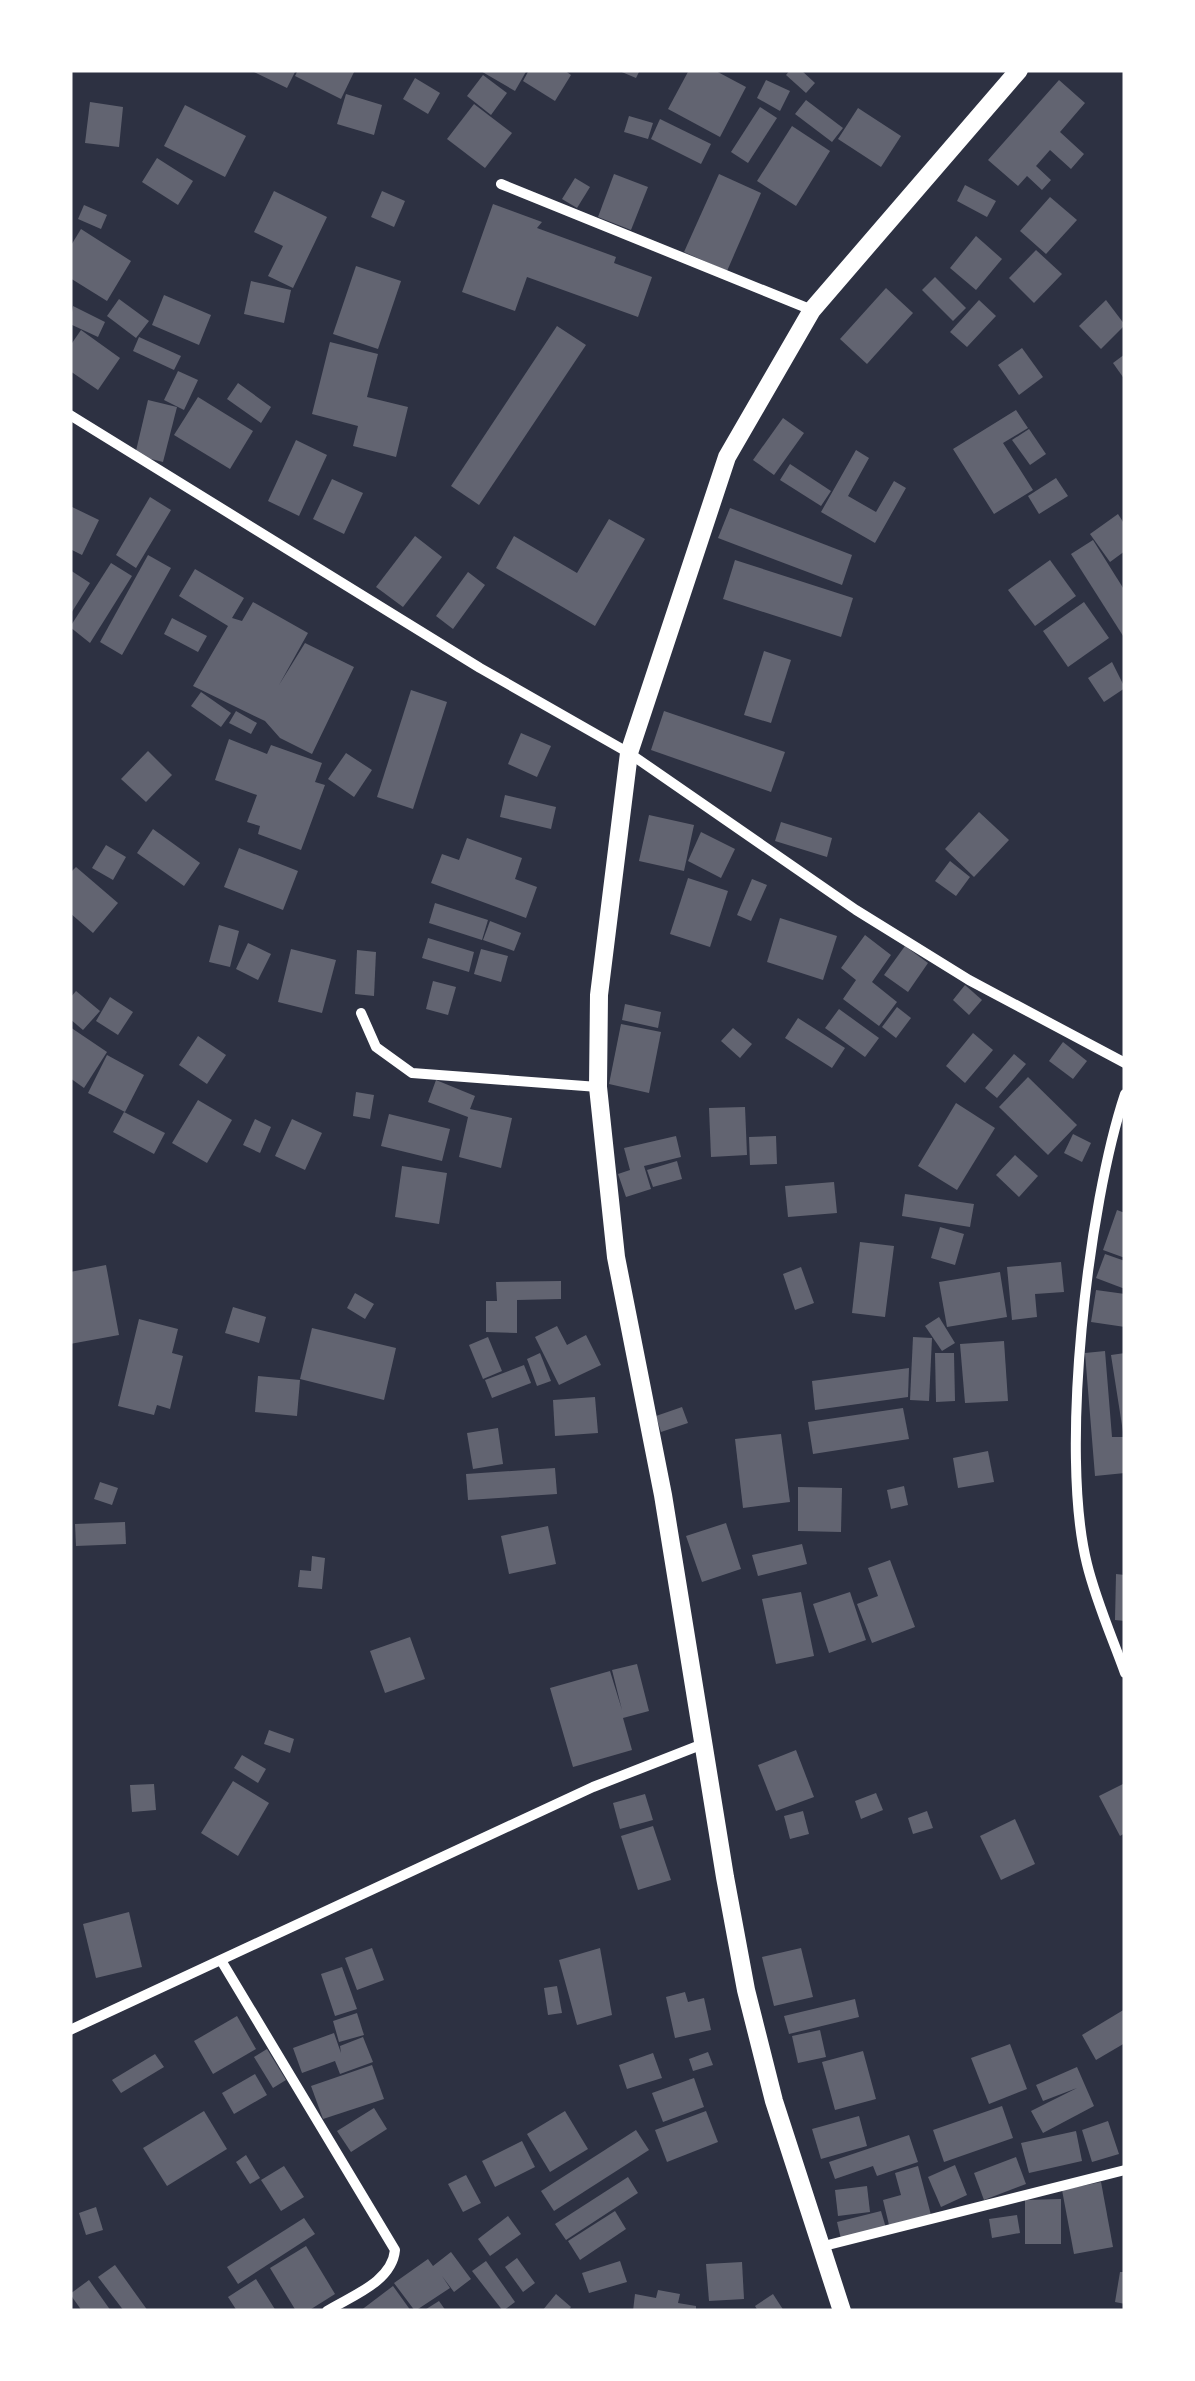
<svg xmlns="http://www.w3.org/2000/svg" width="1195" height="2381" viewBox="0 0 1195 2381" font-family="Commissioner,sans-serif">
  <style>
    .building { fill: #626471 }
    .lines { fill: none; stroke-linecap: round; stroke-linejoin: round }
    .minor { stroke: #fff; stroke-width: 10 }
    .tertiary { stroke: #fff; stroke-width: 18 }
  </style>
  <rect width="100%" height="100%" fill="#2d3142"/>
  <g class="building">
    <path d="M250,70h46l-9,18z"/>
    <path d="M298,70h57l-14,29 -46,-23z"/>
    <path d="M479,70h48l-12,21z"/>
    <path d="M529,70h35l7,5 -16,26 -32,-20z"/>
    <path d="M617,70h23l-4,8z"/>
    <path d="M689,70h25l32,17 -26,50 -52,-28z"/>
    <path d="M790,70h11l14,13 -9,10 -20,-18z"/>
    <path d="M483,75l24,18 -16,22 -24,-19z"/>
    <path d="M415,78l25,15 -12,21 -25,-15z"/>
    <path d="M766,80l24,11 -10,20 -23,-13z"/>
    <path d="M1059,80l26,23 -25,29 24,22 -13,15 -21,-19 -14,16 15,14 -9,10 -15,-14 -9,10 -30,-26z"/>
    <path d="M346,94l36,11 -8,30 -37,-11z"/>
    <path d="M806,100l37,28 -11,14 -37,-28z"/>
    <path d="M90,102l33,5 -4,40 -34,-4z"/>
    <path d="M474,104l38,29 -27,35 -38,-29z"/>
    <path d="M185,105l61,31 -21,41 -61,-31z"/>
    <path d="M760,107l17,11 -29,45 -17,-11z"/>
    <path d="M858,108l43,28 -20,31 -43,-28z"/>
    <path d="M629,116l24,7 -5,16 -24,-7z"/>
    <path d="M660,119l51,25 -10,20 -50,-25z"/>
    <path d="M792,126l38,25 -34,55 -39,-25z"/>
    <path d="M157,158l36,23 -15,24 -36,-23z"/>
    <path d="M614,174l34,13 -17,43 -33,-13z"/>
    <path d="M719,174l42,19 -34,78 -43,-19z"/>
    <path d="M575,178l15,9 -13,21 -15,-9z"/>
    <path d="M965,185l31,16 -9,16 -30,-16z"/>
    <path d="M274,191l53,26 -34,71 -25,-12 15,-30 -29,-14z"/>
    <path d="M382,191l23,10 -11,26 -23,-10z"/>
    <path d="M1050,197l27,23 -31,34 -26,-23z"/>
    <path d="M493,204l49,18 -5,6 79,29 -2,6 38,14 -14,40 -111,-40 -12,34 -53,-19z"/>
    <path d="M84,205l23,10 -6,14 -23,-10z"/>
    <path d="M81,229l50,32 -24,40 -37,-23v-31z"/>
    <path d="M976,236l26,23 -26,31 -26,-22z"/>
    <path d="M1036,250l26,24 -28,29 -25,-25z"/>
    <path d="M356,266l45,15 -23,68 -45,-15z"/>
    <path d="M935,277l31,31 -13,13 -31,-31z"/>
    <path d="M251,281l40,9 -7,33 -40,-9z"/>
    <path d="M886,288l27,25 -46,51 -27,-25z"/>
    <path d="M164,295l47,20 -12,30 -47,-20z"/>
    <path d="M119,299l30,22 -13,17 -29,-22z"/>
    <path d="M979,300l17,16 -29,31 -17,-15z"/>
    <path d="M1106,300l19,25 -24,24 -22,-23z"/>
    <path d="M73,306l32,16 -7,15 -28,-13z"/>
    <path d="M557,326l29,19 -107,160 -28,-19z"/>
    <path d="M81,330l39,28 -22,32 -28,-19v-25z"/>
    <path d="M139,337l42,19 -7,14 -41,-19z"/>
    <path d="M330,342l48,12 -11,43 41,10 -12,50 -43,-11 5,-20 -46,-12z"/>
    <path d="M1022,348l21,29 -24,18 -21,-30z"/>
    <path d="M1125,354v26l-12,-17z"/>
    <path d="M178,371l20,9 -14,30 -20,-10z"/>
    <path d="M238,383l33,24 -10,16 -34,-24z"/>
    <path d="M198,397l55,34 -23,38 -56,-34z"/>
    <path d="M148,400l29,7 -14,55 -28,-7z"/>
    <path d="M1016,410l12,18 -25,15 30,47 -39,24 -41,-65z"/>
    <path d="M783,418l21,15 -30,42 -21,-15z"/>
    <path d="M1029,429l17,25 -16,11 -18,-25z"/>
    <path d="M296,440l31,15 -28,61 -31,-15z"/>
    <path d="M856,450l13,8 -21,38 28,16 18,-31 12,7 -31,55 -54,-31z"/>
    <path d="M790,464l41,27 -10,15 -41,-26z"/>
    <path d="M1056,478l12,18 -29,18 -11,-18z"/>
    <path d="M332,479l31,14 -19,41 -31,-15z"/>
    <path d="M150,497l21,13 -35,58 -20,-13z"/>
    <path d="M70,506l29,14 -17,35 -12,-6z"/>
    <path d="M730,508l122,47 -10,30 -124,-47z"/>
    <path d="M1118,514l7,11v26l-15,11 -20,-28z"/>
    <path d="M609,519l36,20 -50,87 -99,-58 18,-32 63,37z"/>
    <path d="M415,536l27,21 -39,50 -27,-20z"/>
    <path d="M1093,540l32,51v48l-54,-85z"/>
    <path d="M148,555l23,13 -49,87 -22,-13z"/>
    <path d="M735,560l118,38 -12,39 -118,-38z"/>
    <path d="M1050,560l26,36 -41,30 -27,-36z"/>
    <path d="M111,563l21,13 -42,67 -20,-16z"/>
    <path d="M195,569l49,29 -12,20 10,3 11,-19 55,31 -29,52 26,-42 49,24 -42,87 -32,-16 -15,-17 -72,-35 35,-60 -49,-30z"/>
    <path d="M70,570l20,13 -20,32z"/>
    <path d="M468,572l17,13 -32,44 -17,-13z"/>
    <path d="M1084,602l25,36 -41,29 -25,-36z"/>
    <path d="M172,618l35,18 -9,16 -34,-18z"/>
    <path d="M764,651l27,9 -20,63 -27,-8z"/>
    <path d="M1112,662l13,26 -21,14 -16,-24z"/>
    <path d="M411,690l36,12 -34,107 -36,-12z"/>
    <path d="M201,692l30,21 -10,14 -30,-21z"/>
    <path d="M236,711l21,12 -6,11 -22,-11z"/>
    <path d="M664,711l121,41 -14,40 -120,-42z"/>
    <path d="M521,733l30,13 -14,31 -29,-13z"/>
    <path d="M229,739l38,15 4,-9 51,18 -7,19 10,3 -24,65 -43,-16 2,-8 -13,-4 10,-27 -42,-15z"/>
    <path d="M148,751l24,24 -26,27 -25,-23z"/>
    <path d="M346,753l26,17 -18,27 -26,-18z"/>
    <path d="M505,795l51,12 -5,22 -51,-12z"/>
    <path d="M979,812l30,28 -35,37 -29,-28z"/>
    <path d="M649,815l45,10 -10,46 -45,-10z"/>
    <path d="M781,822l51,16 -5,19 -52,-16z"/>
    <path d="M153,829l47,34 -16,23 -47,-33z"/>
    <path d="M701,832l34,17 -14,29 -33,-17z"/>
    <path d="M467,838l55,20 -7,21 22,8 -11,31 -95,-35 11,-29 17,6z"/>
    <path d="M106,845l20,12 -13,23 -21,-12z"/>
    <path d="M239,848l59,23 -15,39 -59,-23z"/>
    <path d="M950,861l20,16 -14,19 -21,-15z"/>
    <path d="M76,867l42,36 -25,30 -23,-20v-40z"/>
    <path d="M688,878l40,13 -18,56 -40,-13z"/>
    <path d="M752,879l15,6 -16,36 -14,-6z"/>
    <path d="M435,903l53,17 -6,20 -53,-17z"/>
    <path d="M780,918l57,18 -14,44 -56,-18z"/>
    <path d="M490,921l31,12 -7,18 -31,-11z"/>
    <path d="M219,925l20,6 -9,36 -21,-5z"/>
    <path d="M865,935l26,20 -19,27 25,20 -18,24 -36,-27 13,-19 -15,-12z"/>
    <path d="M428,938l46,14 -5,20 -47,-14z"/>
    <path d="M248,943l23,11 -13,26 -22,-11z"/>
    <path d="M905,946l23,17 -20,29 -24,-17z"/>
    <path d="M291,949l45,11 -14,53 -44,-11z"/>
    <path d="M481,949l27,7 -7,26 -27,-8z"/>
    <path d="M357,950l19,2 -2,44 -19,-2z"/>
    <path d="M433,981l23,6 -8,28 -22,-6z"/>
    <path d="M965,985l17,15 -13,15 -16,-15z"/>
    <path d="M76,991l24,20 -17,19 -13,-11v-21z"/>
    <path d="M110,997l23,15 -15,23 -22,-14z"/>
    <path d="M625,1004l36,8 -3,16 -36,-8z"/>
    <path d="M897,1007l14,11 -15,20 -14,-11z"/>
    <path d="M839,1009l40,29 -14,19 -40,-29z"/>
    <path d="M798,1018l47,30 -13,20 -47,-30z"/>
    <path d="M621,1024l40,8 -12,61 -40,-9z"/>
    <path d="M70,1027l37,25 -23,36 -14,-10z"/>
    <path d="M733,1028l19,16 -12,14 -19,-17z"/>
    <path d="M973,1033l20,17 -28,33 -19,-17z"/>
    <path d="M198,1036l28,19 -19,29 -28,-19z"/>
    <path d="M1063,1042l24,19 -14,18 -24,-18z"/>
    <path d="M1014,1054l12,10 -29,34 -12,-10z"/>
    <path d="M107,1055l37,20 -19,37 -37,-19z"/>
    <path d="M1028,1077l49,48 -29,30 -49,-48z"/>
    <path d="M436,1080l39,16 -5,13 42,9 -11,50 -42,-11 9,-40 -40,-15z"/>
    <path d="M356,1092l18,3 -4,24 -17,-3z"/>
    <path d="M198,1100l34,20 -25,43 -35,-20z"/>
    <path d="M956,1103l39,25 -38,62 -39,-24z"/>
    <path d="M745,1107l2,48 -36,2 -2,-49z"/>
    <path d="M124,1112l41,21 -11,21 -41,-22z"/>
    <path d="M389,1114l61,15 -8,32 -61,-15z"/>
    <path d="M255,1119l16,8 -11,26 -17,-8z"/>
    <path d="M292,1119l30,14 -17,37 -30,-14z"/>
    <path d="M1073,1134l18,9 -9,19 -18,-9z"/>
    <path d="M676,1136l5,21 -37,9 7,23 -25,8 -8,-23 12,-4 -6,-22z"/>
    <path d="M776,1136l1,28 -27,1 -1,-28z"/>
    <path d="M1015,1155l23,21 -19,21 -23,-22z"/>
    <path d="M677,1161l5,18 -29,8 -6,-17z"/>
    <path d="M402,1166l45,7 -8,51 -44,-7z"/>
    <path d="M834,1182l3,31 -49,4 -3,-31z"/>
    <path d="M905,1194l69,10 -4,23 -68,-11z"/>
    <path d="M1117,1210l8,3v45l-22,-8z"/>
    <path d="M940,1227l24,7 -9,31 -24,-7z"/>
    <path d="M860,1242l34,4 -9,71 -33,-4z"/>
    <path d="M1105,1254l20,7v28l-29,-11z"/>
    <path d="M1061,1262l3,30 -29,2 2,23 -25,3 -5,-53z"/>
    <path d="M106,1265l13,70 -49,9v-72z"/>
    <path d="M801,1267l13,36 -19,7 -12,-36z"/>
    <path d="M1000,1272l7,45 -60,10 -8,-45z"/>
    <path d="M561,1281v18l-44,1v33l-31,-1v-31h11l-1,-19z"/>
    <path d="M1096,1290l29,4v33l-34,-5z"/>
    <path d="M355,1293l19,11 -9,15 -18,-11z"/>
    <path d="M233,1307l33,10 -7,26 -34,-10z"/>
    <path d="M939,1317l16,26 -13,8 -17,-25z"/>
    <path d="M139,1319l39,10 -6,24 11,3 -13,53 -13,-4 -3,10 -36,-9z"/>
    <path d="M557,1326l10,19 19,-10 15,30 -42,20 -24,-48z"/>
    <path d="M312,1328l84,20 -12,52 -84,-21z"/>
    <path d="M488,1337l14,34 -19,8 -14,-34z"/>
    <path d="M913,1337l19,1 -3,63 -19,-1z"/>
    <path d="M1004,1341l4,60 -43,2 -5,-59z"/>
    <path d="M1105,1351l7,86h13v36l-30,3 -10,-123z"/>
    <path d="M540,1353l11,28 -14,5 -10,-27z"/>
    <path d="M935,1353h19l1,48 -19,1z"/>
    <path d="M1125,1353v79h-2l-12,-77z"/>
    <path d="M524,1365l7,18 -39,15 -7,-18z"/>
    <path d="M909,1368l-1,29 -93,13 -3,-29z"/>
    <path d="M258,1376l42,4 -3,36 -42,-4z"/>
    <path d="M595,1397l3,36 -43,3 -2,-36z"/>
    <path d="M682,1407l6,16 -27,9 -5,-16z"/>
    <path d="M903,1408l6,31 -96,15 -5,-32z"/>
    <path d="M498,1428l5,36 -30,5 -6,-36z"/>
    <path d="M781,1434l9,68 -47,6 -8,-69z"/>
    <path d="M988,1451l6,31 -36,6 -5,-30z"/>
    <path d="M555,1468l2,26 -89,6 -2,-26z"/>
    <path d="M100,1482l18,6 -6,17 -18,-6z"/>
    <path d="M904,1486l4,19 -17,4 -4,-19z"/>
    <path d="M798,1487l44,1 -1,44 -43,-1z"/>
    <path d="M125,1522l1,22 -50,2 -1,-22z"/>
    <path d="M726,1523l15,46 -39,13 -16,-46z"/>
    <path d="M548,1526l8,38 -47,10 -8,-38z"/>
    <path d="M802,1544l5,20 -49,12 -6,-21z"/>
    <path d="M312,1556l13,2 -3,31 -24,-2 2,-17 11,1z"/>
    <path d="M890,1560l25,67 -43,16 -15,-39 21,-8 -10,-28z"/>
    <path d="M1116,1574l9,1v46l-10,-1z"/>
    <path d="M801,1592l13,64 -38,8 -14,-65z"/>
    <path d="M850,1592l16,48 -37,13 -16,-49z"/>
    <path d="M410,1637l15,42 -40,14 -15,-42z"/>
    <path d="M637,1664l12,47 -26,7 9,32 -59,17 -23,-79 60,-17 12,39 -10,-40z"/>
    <path d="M269,1730l25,9 -4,14 -26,-9z"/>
    <path d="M796,1750l18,47 -38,14 -18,-46z"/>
    <path d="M242,1755l24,14 -8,14 -24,-15z"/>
    <path d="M233,1781l36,22 -31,53 -37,-23z"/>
    <path d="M1125,1783v50l-5,3 -21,-40z"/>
    <path d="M154,1784l2,26 -24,2 -2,-27z"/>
    <path d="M876,1793l7,17 -22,9 -6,-18z"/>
    <path d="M645,1794l8,26 -33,9 -7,-26z"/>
    <path d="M803,1811l6,23 -19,5 -6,-23z"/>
    <path d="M927,1811l6,17 -20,6 -5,-16z"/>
    <path d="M1015,1819l20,45 -34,16 -21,-44z"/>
    <path d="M653,1826l18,54 -33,10 -17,-54z"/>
    <path d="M129,1912l13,55 -46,11 -13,-54z"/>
    <path d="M372,1948l12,32 -27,10 -12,-32z"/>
    <path d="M600,1948l12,67 -35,10 -18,-65z"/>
    <path d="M801,1948l12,49 -39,9 -12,-49z"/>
    <path d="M342,1967l15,42 -22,7 -14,-42z"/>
    <path d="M557,1986l5,27 -14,2 -4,-27z"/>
    <path d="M685,1992l3,10 16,-4 7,32 -36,8 -9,-41z"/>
    <path d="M855,1999l4,18 -70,17 -5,-18z"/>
    <path d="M1125,2009v34l-29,17 -14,-25z"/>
    <path d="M357,2013l7,22 -25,7 -6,-21z"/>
    <path d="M237,2016l19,33 -43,25 -19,-33z"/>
    <path d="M820,2030l6,27 -28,6 -6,-27z"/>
    <path d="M334,2033l7,20 -1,-7 23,-9 10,25 -33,12 -5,-13 -33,12 -9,-25z"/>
    <path d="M1010,2044l17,45 -38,15 -18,-46z"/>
    <path d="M267,2049l19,31 -13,8 -19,-31z"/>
    <path d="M863,2051l13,48 -41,11 -13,-48z"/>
    <path d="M708,2052l5,13 -20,6 -4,-12z"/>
    <path d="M653,2053l9,25 -35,11 -8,-24z"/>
    <path d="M155,2054l9,13 -43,26 -9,-13z"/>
    <path d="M372,2065l12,34 -61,20 -12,-33z"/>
    <path d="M1077,2067l17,39 -51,27 -12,-22 46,-23 -34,13 -7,-16z"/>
    <path d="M255,2074l12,21 -33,19 -12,-21z"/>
    <path d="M694,2078l10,29 -41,15 -11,-29z"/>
    <path d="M1002,2106l11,32 -69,24 -11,-32z"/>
    <path d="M374,2108l13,21 -36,23 -14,-21z"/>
    <path d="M204,2111l23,38 -60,37 -24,-38z"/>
    <path d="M565,2111l23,38 -38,23 -23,-38z"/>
    <path d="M706,2111l12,31 -51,20 -12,-32z"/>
    <path d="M859,2116l8,30 -46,13 -9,-30z"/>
    <path d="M1108,2121l11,33 -27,8 -10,-32z"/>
    <path d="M636,2130l13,20 -95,61 -13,-20z"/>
    <path d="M1076,2131l6,30 -53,12 -8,-30z"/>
    <path d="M909,2135l9,27 -41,14 -4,-10 -38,13 -6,-17z"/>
    <path d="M522,2141l13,26 -40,20 -13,-26z"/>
    <path d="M246,2155l14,23 -10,6 -14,-22z"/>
    <path d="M1016,2157l10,27 -42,16 -10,-27z"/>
    <path d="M955,2165l12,30 -26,12 -13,-30z"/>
    <path d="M284,2166l20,31 -23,14 -20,-31z"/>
    <path d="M918,2166l13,49 -42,10 -6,-25 18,-5 -6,-22z"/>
    <path d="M466,2175l15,28 -18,9 -15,-28z"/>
    <path d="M628,2177l10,16 -72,47 -11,-16z"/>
    <path d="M1101,2182l12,65 -39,7 -12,-64z"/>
    <path d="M867,2186l3,26 -32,4 -3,-26z"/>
    <path d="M1061,2199v45h-36v-44z"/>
    <path d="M96,2207l7,23 -17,5 -7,-22z"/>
    <path d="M615,2211l11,18 -46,31 -12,-19z"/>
    <path d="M881,2211l5,17 -45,11 -4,-17z"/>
    <path d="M1017,2215l3,18 -28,5 -3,-19z"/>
    <path d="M508,2216l13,18 -31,22 -12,-17z"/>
    <path d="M304,2218l11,16 -77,50 -11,-17z"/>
    <path d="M306,2246l29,48 -27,17h-12l-26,-43z"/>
    <path d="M451,2252l20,27 -17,13 -12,-16 8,12 -35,23 -21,-28 34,-24 5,7z"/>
    <path d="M517,2258l18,25 -12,9 -18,-25z"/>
    <path d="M486,2261l29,41 -12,9 -31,-40z"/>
    <path d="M620,2261l7,21 -38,11 -7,-20z"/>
    <path d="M742,2262l2,37 -35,2 -3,-37z"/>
    <path d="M115,2265l33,46h-24l-26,-34z"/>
    <path d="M1120,2272h5v32l-10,-2z"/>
    <path d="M256,2279l20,32h-39l-9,-14z"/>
    <path d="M89,2280l22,31h-29l-12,-17z"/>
    <path d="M393,2286l18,25h-51z"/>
    <path d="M658,2290l22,4 -2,9 18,3v5h-63l2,-17 21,4z"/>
    <path d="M556,2294l15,13 -3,4h-26z"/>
    <path d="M773,2294l11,17h-26l-3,-5z"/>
    <path d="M439,2301l7,10h-23z"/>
  </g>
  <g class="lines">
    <g class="minor">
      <path d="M501,184l311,126"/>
      <path d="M70,415l410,253 149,85 227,157 113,70 156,83"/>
      <path d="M361,1013l15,34 36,26 186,14"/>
      <path d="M1125,1094c-37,111 -66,358 -38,470 9,37 25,73 38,109"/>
      <path d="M222,1962l173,288c-3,32 -44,46 -68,61"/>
      <path d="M70,2030l523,-243 110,-43"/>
      <path d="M820,2247l305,-77"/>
    </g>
    <path class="tertiary" d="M842,2311l-68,-210 -28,-111 -21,-113 -62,-382 -47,-238 -18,-170 1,-92 30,-242 98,-296 85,-147 207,-240"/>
  </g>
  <rect width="1195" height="2381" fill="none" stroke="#ffffff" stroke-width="145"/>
</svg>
